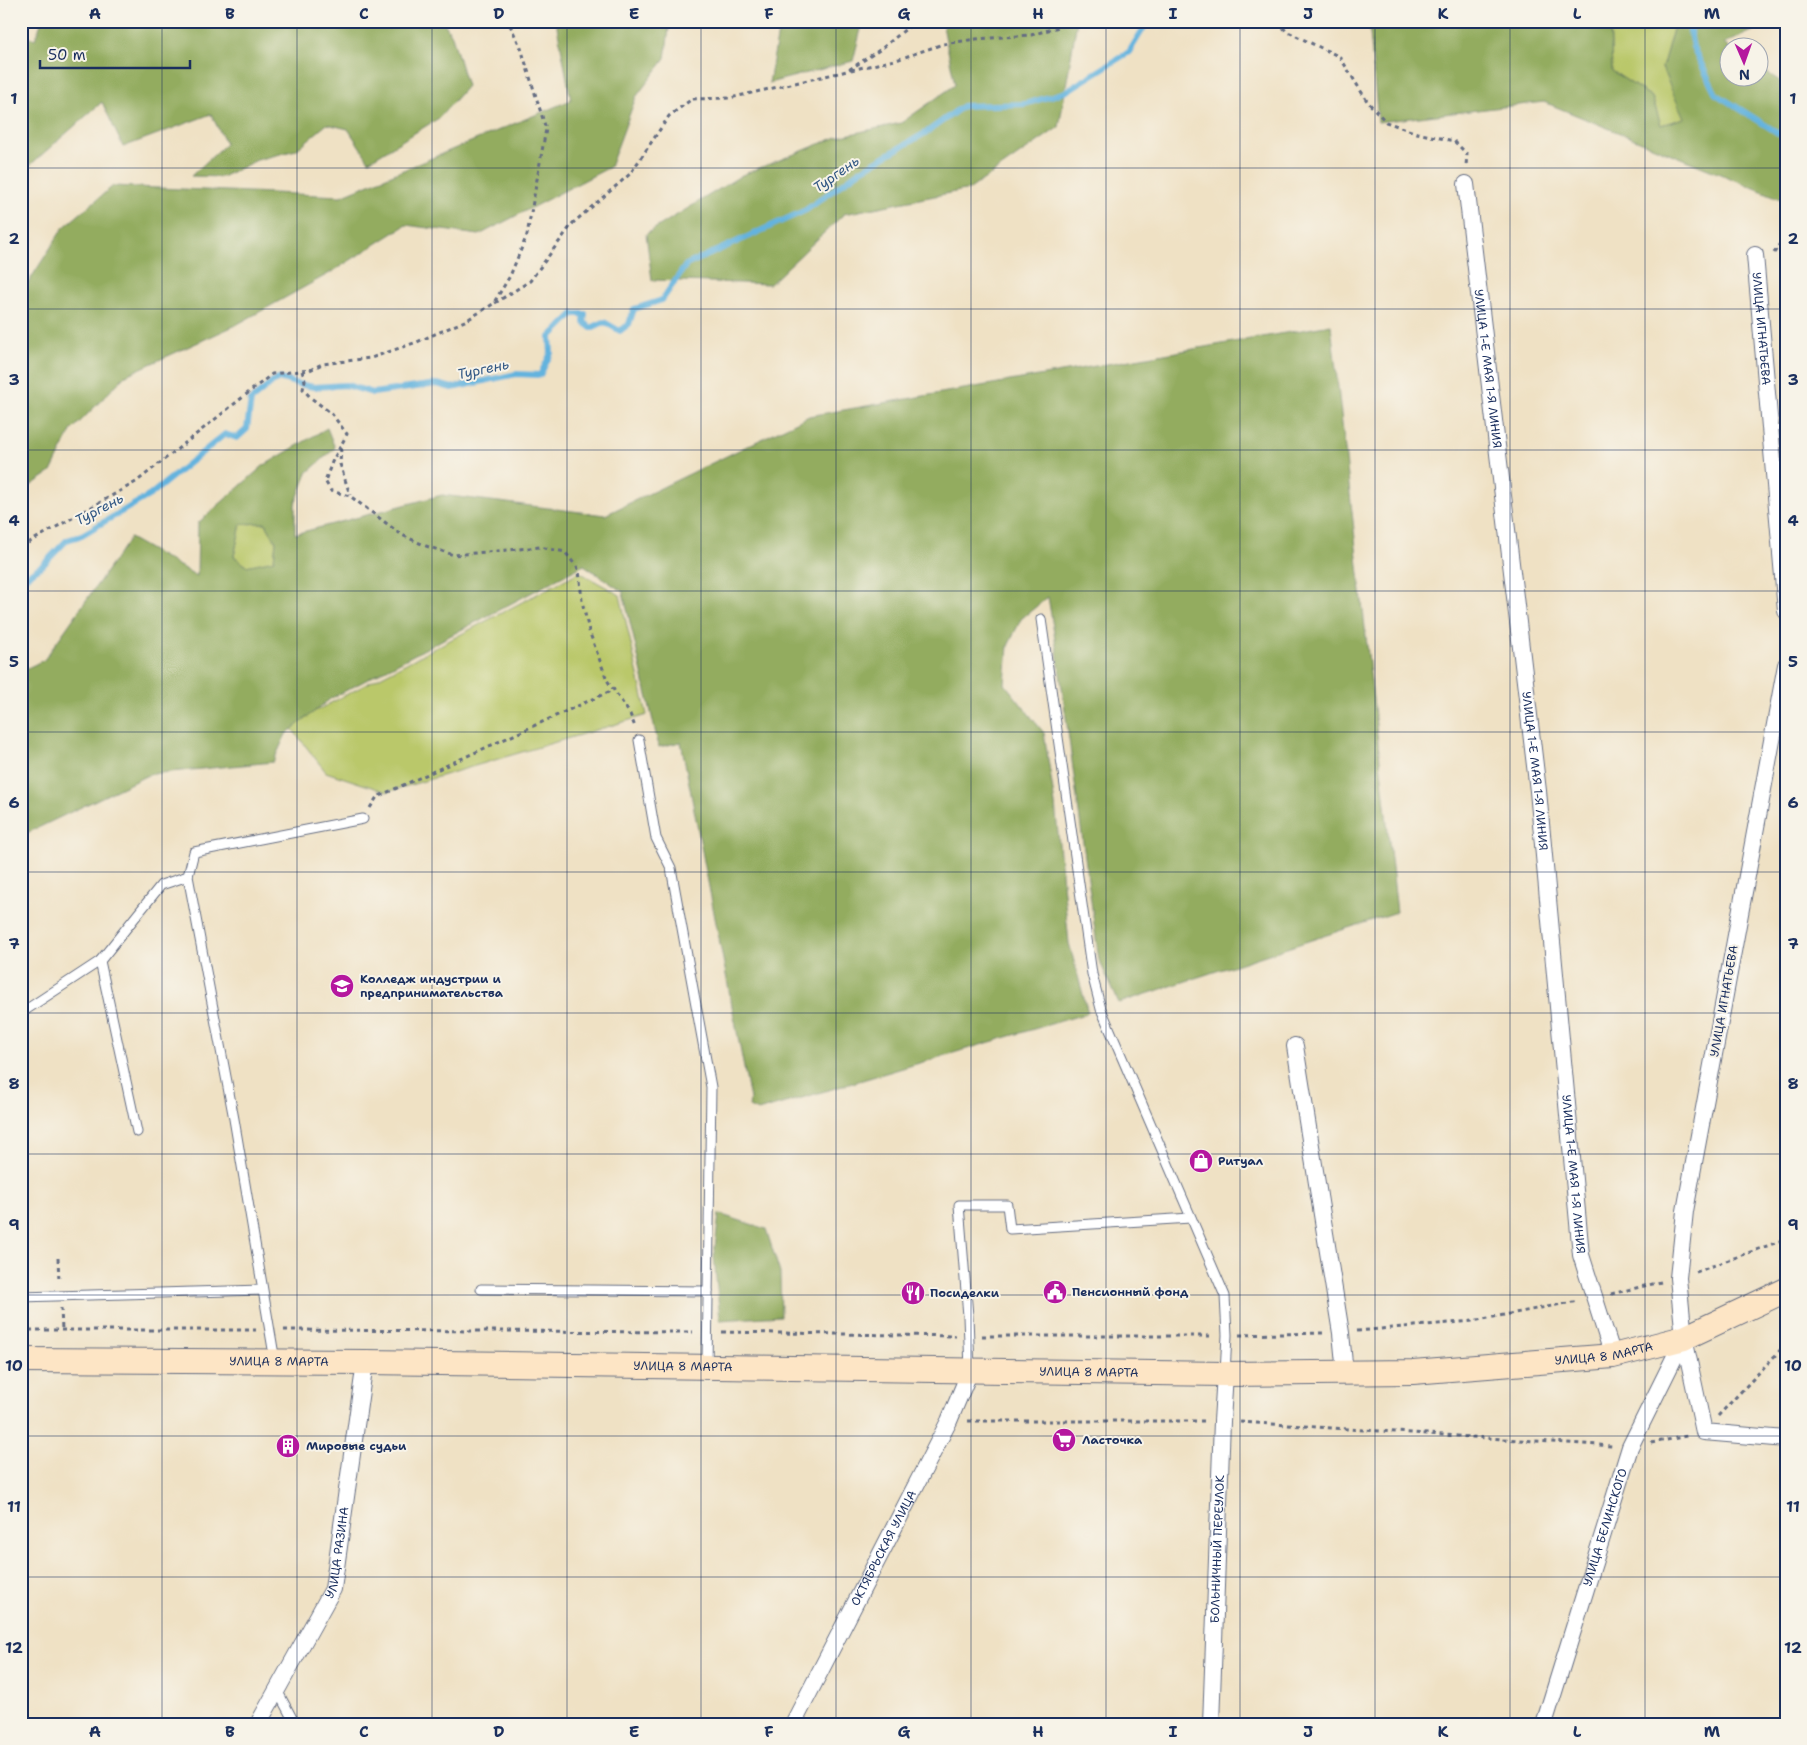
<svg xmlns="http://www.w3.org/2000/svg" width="1807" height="1745" viewBox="0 0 1807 1745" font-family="'Shantell Sans',sans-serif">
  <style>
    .green { fill: #bac86a; stroke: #6a7c64 }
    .forest { fill: #93ac5e; stroke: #576e5e; fill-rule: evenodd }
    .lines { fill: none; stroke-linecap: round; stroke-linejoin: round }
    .stream { stroke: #64b3de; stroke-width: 6 }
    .lane-casing { stroke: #656d82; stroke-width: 11 }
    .street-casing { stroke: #656d82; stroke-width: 18 }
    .secondary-casing { stroke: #656d82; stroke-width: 26 }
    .path { stroke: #656d82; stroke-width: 3; stroke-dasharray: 4 4; stroke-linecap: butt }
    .lane { stroke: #fff; stroke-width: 9 }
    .street { stroke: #fff; stroke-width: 16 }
    .secondary { stroke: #fde5c5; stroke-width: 24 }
    .grid { fill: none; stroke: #1b2f5e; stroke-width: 1; stroke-opacity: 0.55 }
    .labels { text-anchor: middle; stroke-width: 4; stroke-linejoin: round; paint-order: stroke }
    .street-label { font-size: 12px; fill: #1b2f5e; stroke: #f7f3e8 }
    .poi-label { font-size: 12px; font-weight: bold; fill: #1b2f5e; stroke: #f7f3e8; text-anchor: start }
    .water-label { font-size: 14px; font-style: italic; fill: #315784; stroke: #f7f3e8 }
    .neatline { fill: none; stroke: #1b2f5e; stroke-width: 2 }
    .grid-label { font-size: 16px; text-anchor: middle; font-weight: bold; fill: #1b2f5e }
  </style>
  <rect width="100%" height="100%" fill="#f7f3e8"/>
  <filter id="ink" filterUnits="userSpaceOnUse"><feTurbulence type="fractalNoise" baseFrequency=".02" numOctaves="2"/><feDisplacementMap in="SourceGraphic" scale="10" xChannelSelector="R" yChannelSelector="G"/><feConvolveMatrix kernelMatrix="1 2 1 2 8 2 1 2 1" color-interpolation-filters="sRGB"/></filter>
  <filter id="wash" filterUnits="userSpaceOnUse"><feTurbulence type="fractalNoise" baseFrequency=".0096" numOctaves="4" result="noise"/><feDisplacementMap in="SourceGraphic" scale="20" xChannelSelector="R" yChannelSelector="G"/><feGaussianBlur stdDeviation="1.12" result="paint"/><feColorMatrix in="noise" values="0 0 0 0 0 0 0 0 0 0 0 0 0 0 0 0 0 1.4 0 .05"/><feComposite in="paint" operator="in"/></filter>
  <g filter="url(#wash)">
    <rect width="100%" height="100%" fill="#efe1c4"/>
    <g class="green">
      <path d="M1610,21h61l3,5 -12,42 23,50 -24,7 -9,-28 -40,-26z"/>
      <path d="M265,523l11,18 -2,20 -27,5 -13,-10 7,-32z"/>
      <path d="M579,572l41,23 27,120 -260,77 -61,-20 -37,-47z"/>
    </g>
    <g class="forest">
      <path d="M42,21h401l9,15 15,50 -28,32 -70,43 -21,-32 -21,-5 -31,26 -39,10 -35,17 -31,-1 35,-32 -15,-30 -88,33 -21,-45 -73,64 -8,6v-138l14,5z"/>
      <path d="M556,21h114l-5,38 -29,38 -26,70 -131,68 -73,-10 -76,48 -96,53 -108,49 -55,56 -20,41 -30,20v-198l42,-66 50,-42 228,10 230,-96z"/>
      <path d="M780,21h83l-10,40 -84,22z"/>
      <path d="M942,21h135l-18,106 -89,62 -126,25 -74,70 -118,-4 -6,-46 96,-59 95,-38 64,-14 54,-38z"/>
      <path d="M1369,21h241l2,50 40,26 9,28 23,-7 -22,-50 12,-42 -3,-5h103l-50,23 5,4 1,30h30v-10l26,17v116l-242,-99 -166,20z"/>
      <path d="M1331,325l66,587 -278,91 -20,-43 -42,-309 -9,-54 -27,22 -13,27 -3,38 39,49 11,71 14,139 19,70 -330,98 -9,-4 1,-8 -69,-357 -22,5 -36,-155 -39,-27 -254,134 -44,35 -13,28 -123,12 -129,62v-165l23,-11 86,-122 67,38 1,-53 65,-57 64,-38 8,20 -28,25 -12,31v30l147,-39 163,20 204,-99zM265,523l11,18 -2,19 -28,6 -12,-10 7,-32z"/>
      <path d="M719,1214l47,15 14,44 1,43 -61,4 -6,-64z"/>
    </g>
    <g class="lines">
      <g class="stream">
        <path d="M1688,21l5,26 23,47 70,44"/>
        <path d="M21,580l22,-15 24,-25 13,-4 70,-41 75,-61 12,4 10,-9 4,-29 27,-22 20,6 16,3 32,-2 27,8 64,-9 15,4 64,-14 24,1 11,-22 -1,-16 23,-23h12l-1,8 7,6 13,-6 16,9 9,-7 5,-15 28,-9 24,-35 120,-55 55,-40 66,-38 36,-26 62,-2 40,-12 64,-40 19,-31"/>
      </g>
    </g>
  </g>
  <g filter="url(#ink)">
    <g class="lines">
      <g class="lane-casing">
        <g id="lane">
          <path d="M1041,619l51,355 9,35 124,287 2,39 -2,39"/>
          <path d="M639,740l17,98 15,30 40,219 -4,279"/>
          <path d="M188,876l6,-24 169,-33"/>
          <path d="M100,961l37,171"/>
          <path d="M21,1013l79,-52 61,-76 27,-9 46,243 41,242"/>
          <path d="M481,1289l227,2"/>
          <path d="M21,1297l241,-7"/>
          <path d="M970,1370l-2,-54 -9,-111h48l3,24 181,-11"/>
          <path d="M277,1690l16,30 5,4"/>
        </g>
      </g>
      <g class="street-casing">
        <g id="street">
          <path id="s1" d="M1466,184l72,607 43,464 32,101"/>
          <path id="s2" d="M1755,255l31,356"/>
          <path d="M1786,665l-101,546 -7,67 6,60 20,94 82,7"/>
          <path d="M1295,1046l46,287 4,40"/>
          <path id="s3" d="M258,1724l75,-135 32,-227"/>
          <path id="s4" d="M793,1724l156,-303 21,-50"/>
          <path id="s5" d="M1211,1724l11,-303 3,-47"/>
          <path id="s6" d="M1544,1724l86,-277 54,-109"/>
        </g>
      </g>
      <g class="secondary-casing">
        <g id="secondary">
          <path id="s7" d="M21,1360l344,2 860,12 188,-2 200,-16 71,-18 102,-48"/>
        </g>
      </g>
      <g class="path">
        <path d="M1278,21l8,10 54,26 27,44 19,21 31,11 37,8 13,13 -1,12"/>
        <path d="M1779,21l7,6"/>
        <path d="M851,70l48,-11 44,-15 33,-5 55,-4 31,-9 6,-5"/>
        <path d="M1774,253l5,-8 7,-3"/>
        <path d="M495,303l35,-22 43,-58 57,-49 39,-58 23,-17 38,-1 117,-27 34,-22 31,-25v-3"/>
        <path d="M302,371l3,10 -2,8 8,9 20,15 16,21 -15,28 -7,19 6,10 19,5 52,39 24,11 28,9 86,-8 25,5 14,18 3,31 7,30 18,49 23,34 5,13"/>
        <path d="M341,448l-1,16 10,31"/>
        <path d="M21,547l115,-65 136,-108 38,-4 12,-6 49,-6 46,-16 50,-22 26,-16 17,-28 17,-41 19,-106 -25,-81 -13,-27"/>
        <path d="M370,808l7,-11 238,-108"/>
        <path d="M58,1258l1,24"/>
        <path d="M1696,1272l90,-33"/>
        <path d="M1611,1294l50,-12"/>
        <path d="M61,1308l1,22"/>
        <path d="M21,1330h235"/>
        <path d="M284,1330l409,2"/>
        <path d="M1357,1331l116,-10 105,-20"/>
        <path d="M722,1332l234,4"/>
        <path d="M1239,1335l84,-2"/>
        <path d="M982,1336h231"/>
        <path d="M1718,1416l68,-72"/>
        <path d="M968,1421h238"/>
        <path d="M1240,1422l373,24"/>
        <path d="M1651,1443l36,-7"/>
      </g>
      <use href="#lane" class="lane"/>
      <use href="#street" class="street"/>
      <use href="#secondary" class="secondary"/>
    </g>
  </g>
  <path class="grid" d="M162,21v1703M297,21v1703M432,21v1703M567,21v1703M701,21v1703M836,21v1703M971,21v1703M1106,21v1703M1240,21v1703M1375,21v1703M1510,21v1703M1645,21v1703M21,168h1765M21,309h1765M21,450h1765M21,591h1765M21,732h1765M21,872h1765M21,1013h1765M21,1154h1765M21,1295h1765M21,1436h1765M21,1577h1765"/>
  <defs>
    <g id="school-disc" transform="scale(1.25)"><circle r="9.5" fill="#b5179e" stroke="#f7f3e8"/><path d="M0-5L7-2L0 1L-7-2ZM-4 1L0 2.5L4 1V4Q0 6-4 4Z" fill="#fff"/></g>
    <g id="shop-disc" transform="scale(1.25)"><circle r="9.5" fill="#b5179e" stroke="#f7f3e8"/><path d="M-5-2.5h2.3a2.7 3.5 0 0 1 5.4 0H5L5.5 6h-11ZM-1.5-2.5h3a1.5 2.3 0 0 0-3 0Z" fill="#fff"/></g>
    <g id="civic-disc" transform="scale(1.25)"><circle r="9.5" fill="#b5179e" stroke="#f7f3e8"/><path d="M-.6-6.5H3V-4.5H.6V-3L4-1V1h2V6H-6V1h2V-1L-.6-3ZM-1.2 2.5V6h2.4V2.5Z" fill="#fff"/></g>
    <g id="restaurant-disc" transform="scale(1.25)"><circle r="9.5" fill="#b5179e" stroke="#f7f3e8"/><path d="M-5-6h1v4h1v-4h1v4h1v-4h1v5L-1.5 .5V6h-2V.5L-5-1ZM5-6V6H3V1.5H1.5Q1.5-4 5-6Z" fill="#fff"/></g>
    <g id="supermarket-disc" transform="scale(1.25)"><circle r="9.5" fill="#b5179e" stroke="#f7f3e8"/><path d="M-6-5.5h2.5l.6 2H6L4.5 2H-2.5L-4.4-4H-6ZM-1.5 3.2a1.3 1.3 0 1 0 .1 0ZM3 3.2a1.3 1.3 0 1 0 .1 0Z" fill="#fff"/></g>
    <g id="building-disc" transform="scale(1.25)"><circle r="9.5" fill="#b5179e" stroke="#f7f3e8"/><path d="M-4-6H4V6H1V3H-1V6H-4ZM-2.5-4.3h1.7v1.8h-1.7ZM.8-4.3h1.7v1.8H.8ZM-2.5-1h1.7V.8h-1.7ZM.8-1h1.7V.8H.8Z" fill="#fff"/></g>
  </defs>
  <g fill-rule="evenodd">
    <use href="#school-disc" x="342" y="986"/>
    <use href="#shop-disc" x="1201" y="1161"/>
    <use href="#civic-disc" x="1055" y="1292"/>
    <use href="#restaurant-disc" x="913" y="1293"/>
    <use href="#supermarket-disc" x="1064" y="1440"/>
    <use href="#building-disc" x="288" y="1446"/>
  </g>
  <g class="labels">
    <g class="street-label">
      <text dy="4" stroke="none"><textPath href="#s2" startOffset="74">УЛИЦА ИГНАТЬЕВА</textPath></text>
      <text dy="4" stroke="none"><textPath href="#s1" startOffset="186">УЛИЦА 1-Е МАЯ 1-Я ЛИНИЯ</textPath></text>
      <text dy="4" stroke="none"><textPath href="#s1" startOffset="591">УЛИЦА 1-Е МАЯ 1-Я ЛИНИЯ</textPath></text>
      <text transform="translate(1724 1001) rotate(-80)" y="4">УЛИЦА ИГНАТЬЕВА</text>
      <text dy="4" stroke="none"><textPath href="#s1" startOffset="996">УЛИЦА 1-Е МАЯ 1-Я ЛИНИЯ</textPath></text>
      <text dy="4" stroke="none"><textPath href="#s7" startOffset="1584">УЛИЦА 8 МАРТА</textPath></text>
      <text dy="4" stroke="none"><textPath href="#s7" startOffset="258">УЛИЦА 8 МАРТА</textPath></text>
      <text dy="4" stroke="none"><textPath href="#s7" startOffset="662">УЛИЦА 8 МАРТА</textPath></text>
      <text dy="4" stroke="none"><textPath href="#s7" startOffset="1068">УЛИЦА 8 МАРТА</textPath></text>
      <text dy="4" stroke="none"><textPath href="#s6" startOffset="206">УЛИЦА БЕЛИНСКОГО</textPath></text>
      <text dy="4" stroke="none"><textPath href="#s4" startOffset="198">ОКТЯБРЬСКАЯ УЛИЦА</textPath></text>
      <text dy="4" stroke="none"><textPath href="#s5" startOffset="175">БОЛЬНИЧНЫЙ ПЕРЕУЛОК</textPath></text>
      <text dy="4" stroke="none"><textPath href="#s3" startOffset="191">УЛИЦА РАЗИНА</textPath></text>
    </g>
    <g class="poi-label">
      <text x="360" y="983">Колледж индустрии и<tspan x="360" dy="14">предпринимательства</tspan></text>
      <text x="1218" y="1165">Ритуал</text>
      <text x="1072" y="1296">Пенсионный фонд</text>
      <text x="930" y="1297">Посиделки</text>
      <text x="1082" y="1444">Ласточка</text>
      <text x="306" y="1450">Мировые судьи</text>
    </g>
    <g class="water-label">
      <text transform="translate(836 174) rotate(-35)" y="5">Тургень</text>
      <text transform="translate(483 369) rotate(-12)" y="5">Тургень</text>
      <text transform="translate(99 509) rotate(-28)" y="5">Тургень</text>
    </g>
  </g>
  <rect width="1807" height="1745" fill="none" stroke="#f7f3e8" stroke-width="55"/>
  <g transform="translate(1744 62) rotate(178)"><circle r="24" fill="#f7f3e8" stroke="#9fa5b1"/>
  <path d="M0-4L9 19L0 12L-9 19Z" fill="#b5179e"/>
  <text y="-8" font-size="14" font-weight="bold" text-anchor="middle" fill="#1b2f5e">N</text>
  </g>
  <path d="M40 60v8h150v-8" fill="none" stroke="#1b2f5e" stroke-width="2.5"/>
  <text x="48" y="60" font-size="15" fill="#1b2f5e" stroke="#f7f3e8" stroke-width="4" paint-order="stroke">50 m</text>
  <rect x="28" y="28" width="1752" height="1690" class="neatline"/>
  <g class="grid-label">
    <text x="95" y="19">A</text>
    <text x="230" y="19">B</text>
    <text x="364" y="19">C</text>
    <text x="499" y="19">D</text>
    <text x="634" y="19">E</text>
    <text x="769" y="19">F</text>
    <text x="904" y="19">G</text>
    <text x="1038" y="19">H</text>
    <text x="1173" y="19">I</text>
    <text x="1308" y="19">J</text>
    <text x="1443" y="19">K</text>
    <text x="1577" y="19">L</text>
    <text x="1712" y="19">M</text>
    <text x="14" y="104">1</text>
    <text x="1793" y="104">1</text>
    <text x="14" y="244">2</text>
    <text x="1793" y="244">2</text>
    <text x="14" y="385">3</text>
    <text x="1793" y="385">3</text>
    <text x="14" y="526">4</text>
    <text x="1793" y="526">4</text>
    <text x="14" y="667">5</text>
    <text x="1793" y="667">5</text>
    <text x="14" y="808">6</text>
    <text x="1793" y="808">6</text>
    <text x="14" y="949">7</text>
    <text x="1793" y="949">7</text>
    <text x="14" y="1089">8</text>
    <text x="1793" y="1089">8</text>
    <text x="14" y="1230">9</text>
    <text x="1793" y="1230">9</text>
    <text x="14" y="1371">10</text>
    <text x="1793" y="1371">10</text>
    <text x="14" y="1512">11</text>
    <text x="1793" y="1512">11</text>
    <text x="14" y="1653">12</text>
    <text x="1793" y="1653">12</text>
    <text x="95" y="1737">A</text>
    <text x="230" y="1737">B</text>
    <text x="364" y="1737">C</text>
    <text x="499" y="1737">D</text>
    <text x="634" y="1737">E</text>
    <text x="769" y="1737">F</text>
    <text x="904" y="1737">G</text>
    <text x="1038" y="1737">H</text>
    <text x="1173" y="1737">I</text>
    <text x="1308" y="1737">J</text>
    <text x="1443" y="1737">K</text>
    <text x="1577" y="1737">L</text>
    <text x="1712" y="1737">M</text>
  </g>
</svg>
